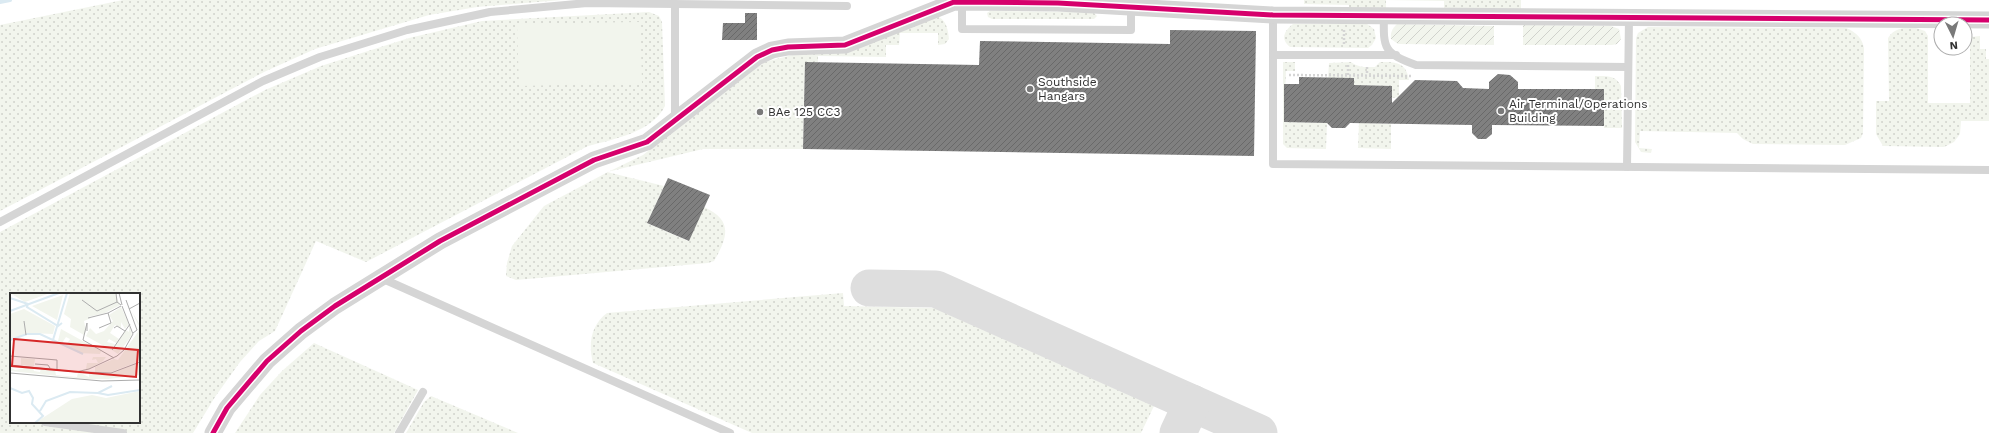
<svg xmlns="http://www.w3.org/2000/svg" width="1989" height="433" viewBox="0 0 1989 433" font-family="'Work Sans',sans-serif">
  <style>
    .grass { fill: url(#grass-dots); fill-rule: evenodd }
    .park { fill: #f2f5ed }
    .garden { fill: url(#garden-furrows) }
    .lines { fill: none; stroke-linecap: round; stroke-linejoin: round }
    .stream { stroke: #dbeaf2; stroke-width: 4 }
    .taxiway { stroke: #dedede; stroke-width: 37 }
    .building { fill: url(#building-hatch) }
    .path { stroke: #d5d5d5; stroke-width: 2.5; stroke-dasharray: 2 2; stroke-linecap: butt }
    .lane { stroke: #d5d5d5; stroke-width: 8 }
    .street { stroke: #d5d5d5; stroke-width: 17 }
    .cycleway-casing { stroke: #fff; stroke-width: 8 }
    .cycleway { stroke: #d6006c; stroke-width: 5 }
    .poi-dot { fill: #797979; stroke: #fff; stroke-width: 1.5 }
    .labels { text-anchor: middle; stroke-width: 4; stroke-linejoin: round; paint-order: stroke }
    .poi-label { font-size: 12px; fill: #313131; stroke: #fff; text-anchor: start }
    .inset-river { fill: none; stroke: #dbeaf2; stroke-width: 2 }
    .inset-road { fill: none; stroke: #adadad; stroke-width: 1 }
    .view { fill: #d62828; fill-opacity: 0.15; stroke: #d62828; stroke-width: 2 }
    .inset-edge { fill: none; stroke: #313131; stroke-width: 2 }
  </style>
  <defs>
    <pattern id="grass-dots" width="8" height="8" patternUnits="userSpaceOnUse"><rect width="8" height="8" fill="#f2f5ed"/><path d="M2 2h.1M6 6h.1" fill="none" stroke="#d0d2cc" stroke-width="1.8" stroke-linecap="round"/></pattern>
    <pattern id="garden-furrows" width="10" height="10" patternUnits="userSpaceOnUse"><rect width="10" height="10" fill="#f2f5ed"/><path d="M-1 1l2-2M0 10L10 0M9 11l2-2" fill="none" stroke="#d0d2cc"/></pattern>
    <pattern id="building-hatch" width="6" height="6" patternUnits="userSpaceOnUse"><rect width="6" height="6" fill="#808080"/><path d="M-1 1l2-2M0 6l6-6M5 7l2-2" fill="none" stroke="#696969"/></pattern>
  </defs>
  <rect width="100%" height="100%" fill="#fff"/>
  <g class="grass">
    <path d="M123,0h438l-84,7 -48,8 -114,34 -51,23 -264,139v-186z"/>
    <path d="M1304,0h217v12l-77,-1v-10l-58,-1v11h-37v-6l-45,-1z"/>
    <path d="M990,11l103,1 4,4 -3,3h-102l-4,-2 -1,-4z"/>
    <path d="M649,12l10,4 3,6 3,84c-13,26 -50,33 -77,40l-222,116 -50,-21 -41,90 -16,10 -19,21 -25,35 -22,36h-193v-201l265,-142 56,-24 88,-28 73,-17zM11,294h128v128h-128z"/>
    <path d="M939,17c8,5 9,13 10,22l-4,5 -7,1v-12h-38l-1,12h-13v12l-68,-1v6h-13l-2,87h-100l-96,23 57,14 -17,37 41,18 16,-34c29,13 24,30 10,54l-6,2 -192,17 -10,-4 1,-13 5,-17 32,-40 62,-33 37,-18 96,-76 26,-17z"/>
    <path d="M1293,24h74l7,5 2,9 -4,7 -4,3 -78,-1c-10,-8 -6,-16 3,-23z"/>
    <path d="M1648,27l198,1c10,4 16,10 18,20l-1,85 -2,5 -16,7 -92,-1 -10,-5 -6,-6 -97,-2 -1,17 13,1 -1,4 -10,-1 -6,-10 1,-104 2,-5z"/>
    <path d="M1913,27l12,4 3,5v67h42v-66l10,-1v13h6v10h3v62h-28l-1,13 -6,8 -10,5 -61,-1 -7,-12v-33h13l-1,-63c6,-10 15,-10 25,-11z"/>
    <path d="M1283,62h12v9h-9l-2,51 43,1 -1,26 -39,-1 -4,-4z"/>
    <path d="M1351,62c8,6 15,5 24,5l5,-5c16,0 26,0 29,18h-10v17l-7,1v-12l-38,-1v-7h-26l1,-15z"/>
    <path d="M1595,76c11,0 21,-1 26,10l1,42h-18v-38l-9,-1z"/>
    <path d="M1359,123l32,1v25l-33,-1z"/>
    <path d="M843,293l1,13 91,2 219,98 -13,27h-389l-159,-70c-5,-19 -2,-38 14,-50z"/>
    <path d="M314,343l104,47 -24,43h-159l25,-38 22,-24z"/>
    <path d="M431,396l87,37h-112l18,-31z"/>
  </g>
  <path class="park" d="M640,22l2,61 -123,3 -2,-62z"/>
  <g class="garden">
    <path d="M1397,24l97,2v19l-96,-1 -7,-5c-1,-6 1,-10 6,-15z"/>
    <path d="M1523,25l88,1 8,3 2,10 -4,5 -5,1h-89z"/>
  </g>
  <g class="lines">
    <path class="stream" d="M0,2l10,-2"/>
    <g class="taxiway">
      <path d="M869,288l67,1 323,144"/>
      <path d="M1178,433l14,-30"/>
    </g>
  </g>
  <g class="building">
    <path d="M745,13h12v27h-35l1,-17h22z"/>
    <path d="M1170,30l86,1 -2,125 -451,-7 2,-87 174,3 1,-24 190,3z"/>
    <path d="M1498,74l12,1 8,7v7h86v37l-112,-1v9l-6,5h-8l-6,-6v-8l-122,-2 -5,5h-13l-5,-5 -43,-1v-38h15v-7l55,1v7l38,1v17l23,-23 42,1 6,7 26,1v-7z"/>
    <path d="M668,178l42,17 -21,46 -42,-18z"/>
  </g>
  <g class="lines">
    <g class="path">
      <path d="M1344,44v-15"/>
      <path d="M1367,67v8"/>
      <path d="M1289,75l123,1"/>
      <path d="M1348,75v-10"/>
    </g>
    <g class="lane">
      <path d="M962,2v27l169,1v-23"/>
      <path d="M675,4v116"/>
      <path d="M1273,15v149l716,6"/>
      <path d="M1384,16c-1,33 0,37 32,49l212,2"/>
      <path d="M1273,55h123"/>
      <path d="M1627,167l2,-149"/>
      <path d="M0,222l263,-141 57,-24 87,-27 83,-18 97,-9 260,3"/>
      <path d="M381,278l349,155"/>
      <path d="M45,422l78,11"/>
      <path d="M399,433l24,-41"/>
    </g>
    <path class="street" d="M213,433l14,-25 40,-47 34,-30 34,-25 105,-65 154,-81 53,-18 110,-85 15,-7 16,-3 57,-2 109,-43 104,1 215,12 716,5"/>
    <g class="cycleway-casing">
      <path id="cycleway" d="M213,433l14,-25 40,-47 34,-30 34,-25 105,-65 154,-81 53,-18 110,-85 15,-7 16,-3 57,-2 109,-43 104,1 215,12 716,5"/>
    </g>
    <use href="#cycleway" class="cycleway"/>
  </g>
  <g class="poi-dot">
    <circle cx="1030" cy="89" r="4"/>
    <circle cx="1501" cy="111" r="4"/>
    <circle cx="760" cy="112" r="4"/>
  </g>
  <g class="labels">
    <g class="poi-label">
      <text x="1038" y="86">Southside<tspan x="1038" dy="14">Hangars</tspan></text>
      <text x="1509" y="108">Air Terminal/Operations<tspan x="1509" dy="14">Building</tspan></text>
      <text x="768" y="116">BAe 125 CC3</text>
    </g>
  </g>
  <g transform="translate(10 293)">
    <rect width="130" height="130" fill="#fff"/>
    <path d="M0,0h40l-25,9zM60,0h45l5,12 -15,8 -17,4 3,1 -7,3 2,10 -2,4 -14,-8 1,-8 -7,-5zM53,2l-6,25 -25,-14zM111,14l8,17 -4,5 -4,-7v6l-6,-3 -5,8 9,6 -3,4 -7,-4 -2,3 8,2 -4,6 -25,-14 4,-8 6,6 8,-3 9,-10 -4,-6zM14,16l31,17 -2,8 -23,-1 -20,6v-25zM121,17l9,15v36l-29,11h-16v-5l19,-8 4,1 20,-28 1,-6zM119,32l3,10 -14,19 -6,-4 14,-20 3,2zM51,36l40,22 -1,3 -21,-1 -13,-8 4,-6 -4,-2 -4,6 -4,-2zM83,64h13l-3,4 -14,8 -12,2 9,-2 1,-6h11l-2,-4 -4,1zM11,65l14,1 -1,7 -13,-1zM130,69v13l-32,4h-21l-77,-8v-4l5,3 18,-3 1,4 6,1 1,-4 14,2 1,5 21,2 1,-5 11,5v-4l9,2 18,-3zM130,98v32h-105l37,-24 20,-4 14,3z" fill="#f2f5ed"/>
    <path class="inset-river" d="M0,5l18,6M18,11l-1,3 31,19 4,-3M0,18l49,-18M0,47l17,-6h13l43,20M43,47l14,-47M0,95l12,5 7,-2 4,7 -1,6 11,12 -8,7M88,100l10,2 32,-5M30,118l6,-10 24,-9 28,1 14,-7"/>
    <path class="inset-road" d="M106,0l1,9 4,3M109,0l3,12M72,7l15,11 20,-9M116,7l11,30 -4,3M119,16l11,-6M78,25l20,-5 13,-7M14,28l2,14M89,35l12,-5 -3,-10M104,35l3,-2 8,5M77,38v-8l-4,17 31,18M102,57l18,-26M0,63l47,4v9M25,71l13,1 2,3M0,72l66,7 13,-3 28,-13 7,-6 9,-16 -11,-28M73,79l28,1 29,-11M0,80l92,8 38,-1"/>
    <path class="view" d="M4,46l124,11 -2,27 -124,-11z"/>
    <rect width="130" height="130" class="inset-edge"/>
  </g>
  <g transform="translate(1953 36) rotate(175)"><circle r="19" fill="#ffffff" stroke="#adadad"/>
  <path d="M0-3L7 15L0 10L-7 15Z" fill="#797979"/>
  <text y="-6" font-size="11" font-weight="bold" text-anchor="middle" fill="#313131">N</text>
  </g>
</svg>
